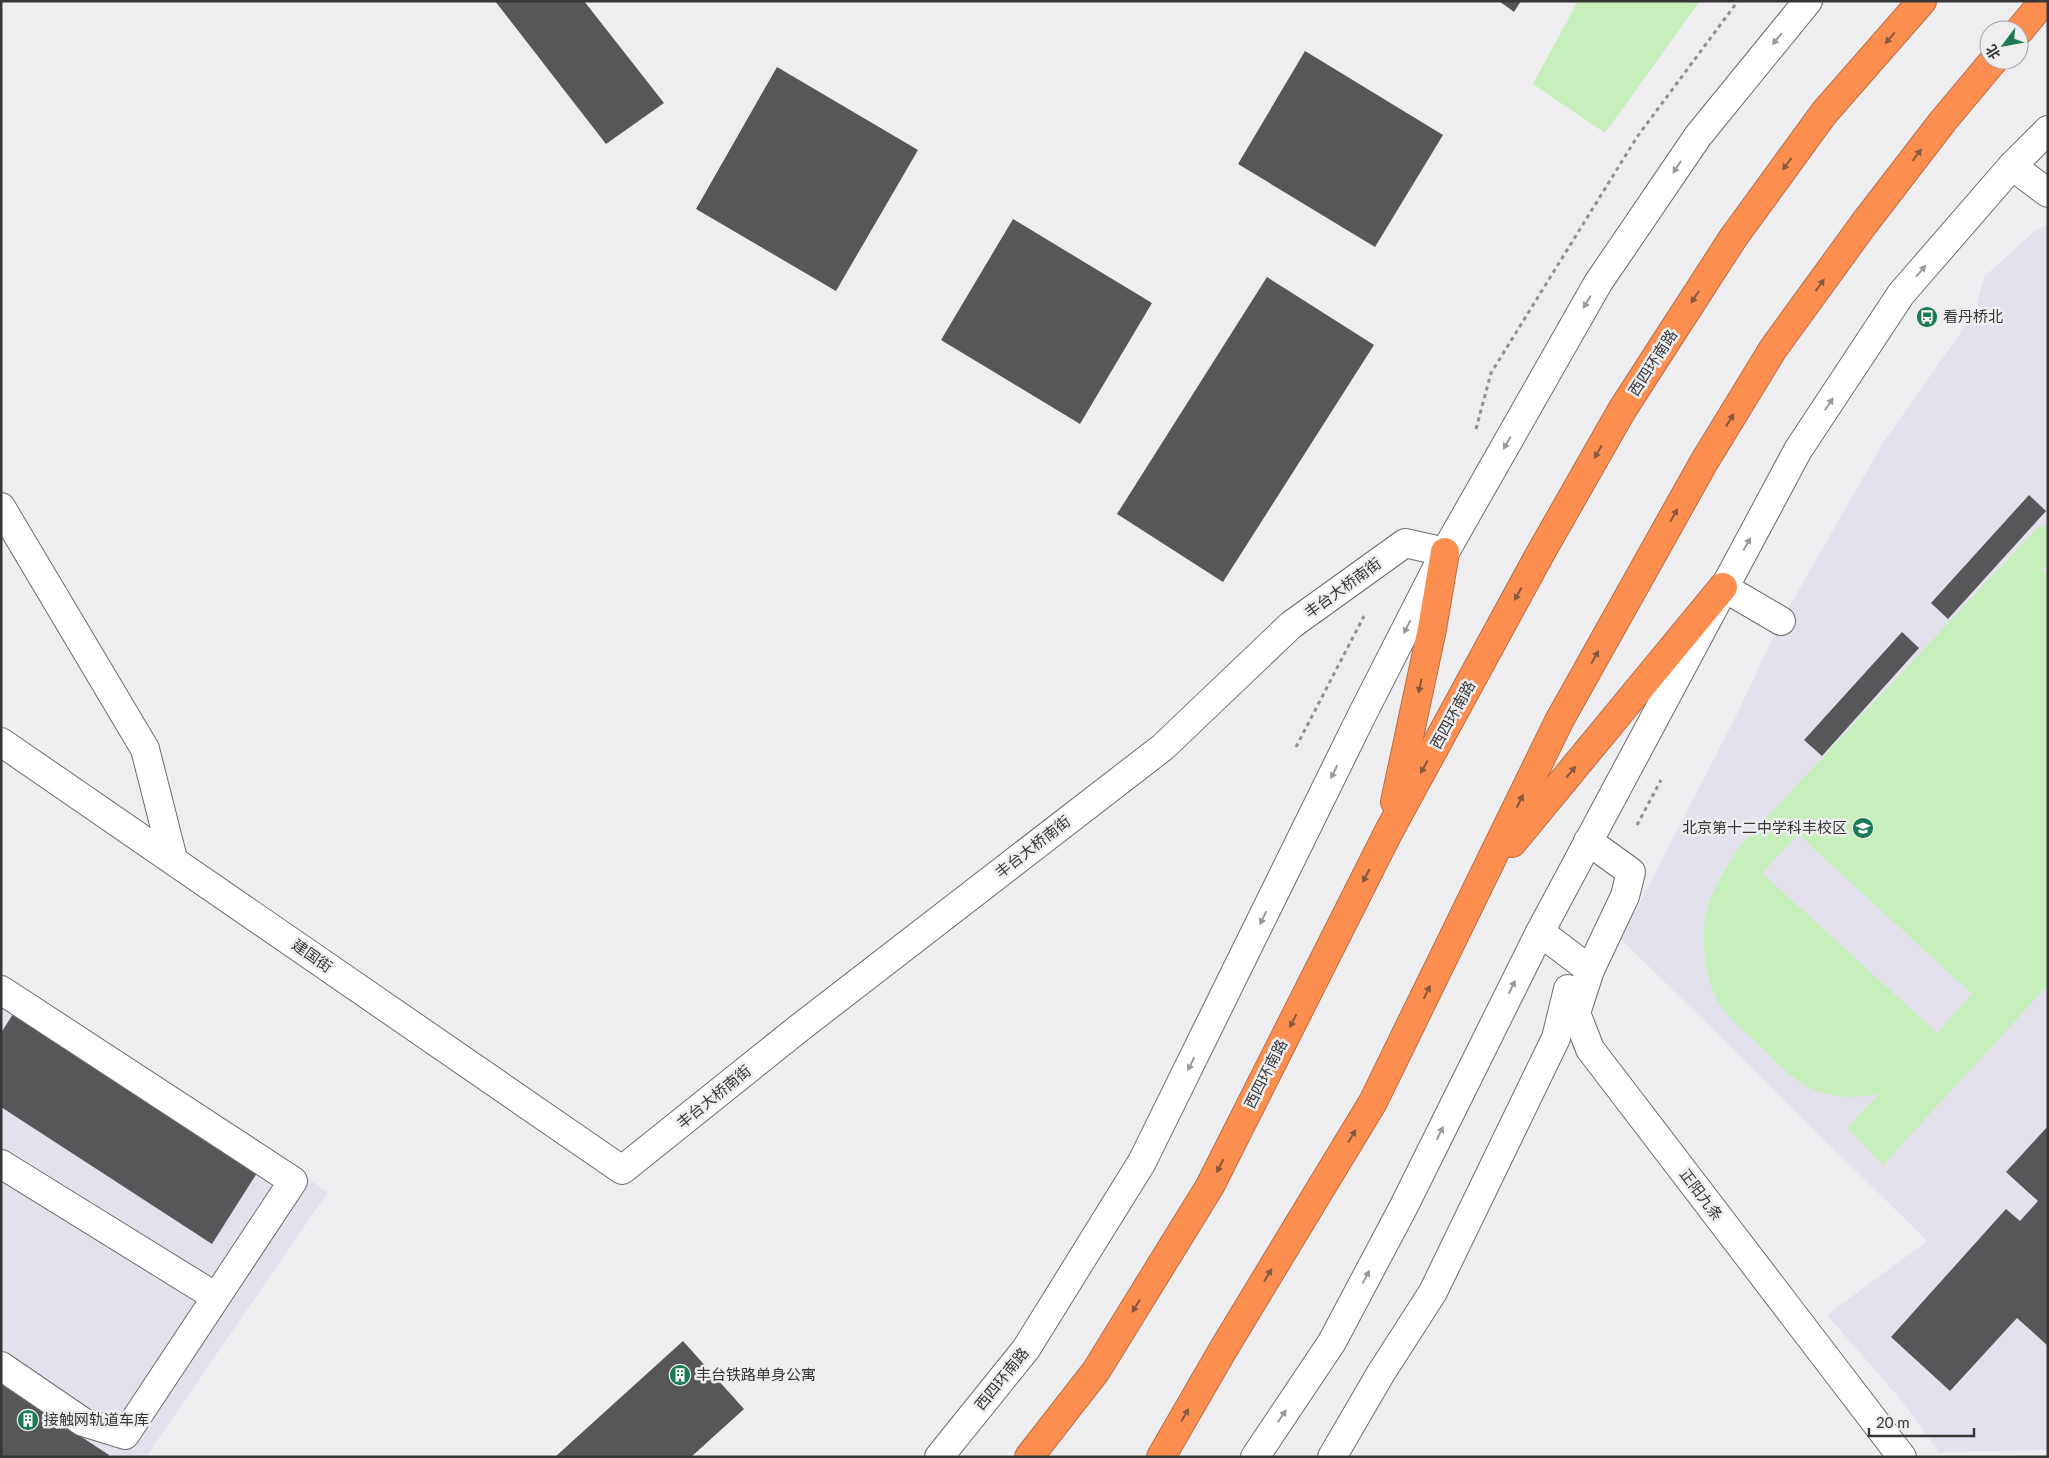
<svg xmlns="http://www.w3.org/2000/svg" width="2049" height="1458" viewBox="0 0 2049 1458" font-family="Lato,'Noto Sans SC',sans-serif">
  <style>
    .built { fill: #e3e2ec }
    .green { fill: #c7efbb; fill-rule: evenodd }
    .building { fill: #575759 }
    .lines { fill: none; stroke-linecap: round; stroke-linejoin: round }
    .minor-casing { stroke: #6d6d6f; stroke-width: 30 }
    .highway-casing { stroke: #b76f47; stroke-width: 30 }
    .path { stroke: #919193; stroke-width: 3; stroke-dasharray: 4 4; stroke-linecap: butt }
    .minor { stroke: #fff; stroke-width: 28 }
    .highway { stroke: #fc8e4f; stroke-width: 28 }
    .oneway { fill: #855941 }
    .oneway2 { fill: #9a9a9b }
    .labels { text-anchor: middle; stroke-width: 5; stroke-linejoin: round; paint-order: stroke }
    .poi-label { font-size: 15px; fill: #363637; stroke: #eeeef1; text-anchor: start }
    .street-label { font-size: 15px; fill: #363637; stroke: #eeeef1 }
  </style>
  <rect width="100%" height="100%" fill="#eeeef1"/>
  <g class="built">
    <path d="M2048,224v1226l-109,2 -38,-52 -74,-85 100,-74 -306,-302 114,-221 46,-97 102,-178 92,-131 9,-35 52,-47z"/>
    <path d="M1,975l327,217 -182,265h-145z"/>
  </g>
  <g class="green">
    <path d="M1578,1h122l-95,132 -72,-49z"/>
    <path d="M2048,524v42l-6,4 6,6v409l-165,180 -36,-37 32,-34c-10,1 -20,3 -30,3 -43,-1 -61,-23 -89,-51 -10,-10 -37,-33 -42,-44 -14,-24 -18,-70 -10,-96 6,-20 20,-40 30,-58l298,-319zM1798,834l174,160 -35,39 -175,-160z"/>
  </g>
  <g class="building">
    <path d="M495,1h89l80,102 -58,41z"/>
    <path d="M1499,1h22l-7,11z"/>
    <path d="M1305,51l138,84 -68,112 -137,-83z"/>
    <path d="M777,67l141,83 -82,141 -140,-82z"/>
    <path d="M1013,219l139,84 -72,121 -139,-84z"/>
    <path d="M1267,277l107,68 -151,237 -106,-68z"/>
    <path d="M2029,495l17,16 -98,108 -17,-16z"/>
    <path d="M1902,632l17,16 -97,108 -18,-16z"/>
    <path d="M13,1014l244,159 -45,71 -211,-137v-74z"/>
    <path d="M2048,1126v220l-31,-28 -67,73 -59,-54 115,-128 14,12 18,-20 -32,-29z"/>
    <path d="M683,1341l61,68 -53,48h-136z"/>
    <path d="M1,1384l108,71 -1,2h-107z"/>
  </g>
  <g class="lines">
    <g class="minor-casing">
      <g id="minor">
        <path d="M2012,166l36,27"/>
        <path d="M1,507l144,242 28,110"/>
        <path d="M1723,587l58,34"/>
        <path d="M1,742l621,428 176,-141 365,-282 128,-122 114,-82 40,9"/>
        <path d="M1588,841l43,31 -6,24 -35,74"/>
        <path d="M1540,932l50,38 -14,43 14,36 312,408"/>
        <path d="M1,990l292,191 -168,254 -42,-13 -82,-56"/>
        <path d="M1,1164l215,133"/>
        <path d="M939,1457l87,-108 116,-187 220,-447 83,-163 153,-269 100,-147 110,-135"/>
        <path d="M1255,1457l77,-115 72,-136 136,-274 258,-482 103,-156 111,-128 36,-36"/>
        <path d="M1332,1457l49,-84 52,-81 123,-254 12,-49"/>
      </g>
    </g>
    <g class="highway-casing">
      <g id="highway">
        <path d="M2019,31l25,-30"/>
        <path d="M1395,802l37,-173 13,-77"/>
        <path d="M1512,843l211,-256"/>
        <path d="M1029,1457l67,-86 114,-185 178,-353 152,-279 82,-144 111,-172 91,-125 98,-112"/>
        <path d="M1161,1457l63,-109 149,-246 186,-381 145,-259 69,-113 90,-124 80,-104 51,-61"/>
      </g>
    </g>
    <g class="path">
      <path d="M1476,429l15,-56 146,-236 101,-136"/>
      <path d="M1296,747l68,-131"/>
      <path d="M1637,825l24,-45"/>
    </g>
    <use href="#minor" class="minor"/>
    <use href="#highway" class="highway"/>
  </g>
  <defs><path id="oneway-solid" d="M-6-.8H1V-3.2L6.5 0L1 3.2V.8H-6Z" transform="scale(1.25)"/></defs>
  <g class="oneway">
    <use href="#oneway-solid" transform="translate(1890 38) rotate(131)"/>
    <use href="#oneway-solid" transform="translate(1917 155) rotate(-53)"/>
    <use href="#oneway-solid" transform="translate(1787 164) rotate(126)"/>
    <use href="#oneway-solid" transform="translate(1820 285) rotate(-54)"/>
    <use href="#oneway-solid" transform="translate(1695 297) rotate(123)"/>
    <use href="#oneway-solid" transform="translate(1730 420) rotate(-58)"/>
    <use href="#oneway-solid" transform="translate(1598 452) rotate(120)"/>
    <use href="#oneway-solid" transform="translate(1674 515) rotate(-61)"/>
    <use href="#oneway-solid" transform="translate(1518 594) rotate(119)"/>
    <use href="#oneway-solid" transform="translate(1595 657) rotate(-61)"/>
    <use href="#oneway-solid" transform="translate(1420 686) rotate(102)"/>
    <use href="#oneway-solid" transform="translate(1424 767) rotate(119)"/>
    <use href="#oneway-solid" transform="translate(1571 772) rotate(-50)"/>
    <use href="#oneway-solid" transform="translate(1520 801) rotate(-64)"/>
    <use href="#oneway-solid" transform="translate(1366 876) rotate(117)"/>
    <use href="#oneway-solid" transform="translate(1427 992) rotate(-64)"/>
    <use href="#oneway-solid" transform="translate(1293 1021) rotate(117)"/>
    <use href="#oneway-solid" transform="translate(1352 1136) rotate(-59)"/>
    <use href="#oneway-solid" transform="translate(1220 1166) rotate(117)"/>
    <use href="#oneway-solid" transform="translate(1268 1275) rotate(-59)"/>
    <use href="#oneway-solid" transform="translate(1136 1306) rotate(122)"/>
    <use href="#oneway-solid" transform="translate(1185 1415) rotate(-60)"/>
  </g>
  <g class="oneway2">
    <use href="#oneway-solid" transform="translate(1777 39) rotate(129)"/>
    <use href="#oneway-solid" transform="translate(1677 167) rotate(124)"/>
    <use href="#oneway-solid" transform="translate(1921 271) rotate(-49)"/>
    <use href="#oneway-solid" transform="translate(1587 302) rotate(120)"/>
    <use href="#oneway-solid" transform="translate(1829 404) rotate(-56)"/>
    <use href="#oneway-solid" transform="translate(1507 443) rotate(120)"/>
    <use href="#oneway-solid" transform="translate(1747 544) rotate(-61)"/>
    <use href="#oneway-solid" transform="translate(1407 627) rotate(117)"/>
    <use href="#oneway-solid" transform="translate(1334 772) rotate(116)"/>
    <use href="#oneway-solid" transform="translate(1263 918) rotate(116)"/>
    <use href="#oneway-solid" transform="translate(1512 987) rotate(-64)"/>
    <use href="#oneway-solid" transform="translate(1191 1064) rotate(116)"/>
    <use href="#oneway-solid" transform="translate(1440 1133) rotate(-64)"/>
    <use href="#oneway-solid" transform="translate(1366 1277) rotate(-62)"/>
    <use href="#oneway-solid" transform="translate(1282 1416) rotate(-56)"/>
  </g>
  <defs>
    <g id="bus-disc" transform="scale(1.125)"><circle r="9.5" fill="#1b7b52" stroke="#eeeef1"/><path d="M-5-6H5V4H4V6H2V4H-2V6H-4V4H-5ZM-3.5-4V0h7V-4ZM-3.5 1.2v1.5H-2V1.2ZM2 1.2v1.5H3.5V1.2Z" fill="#fff"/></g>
    <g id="school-disc" transform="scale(1.125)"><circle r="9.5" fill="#1b7b52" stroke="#eeeef1"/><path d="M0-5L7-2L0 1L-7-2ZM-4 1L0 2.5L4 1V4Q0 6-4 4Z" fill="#fff"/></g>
    <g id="building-disc" transform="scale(1.125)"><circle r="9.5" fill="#1b7b52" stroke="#eeeef1"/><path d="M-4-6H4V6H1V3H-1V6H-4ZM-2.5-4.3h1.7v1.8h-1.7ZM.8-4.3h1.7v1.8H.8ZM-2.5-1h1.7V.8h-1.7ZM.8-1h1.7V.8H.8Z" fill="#fff"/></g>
  </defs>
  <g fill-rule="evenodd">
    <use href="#bus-disc" x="1927" y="317"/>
    <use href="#school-disc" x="1863" y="828"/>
    <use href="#building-disc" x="680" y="1375"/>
    <use href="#building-disc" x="28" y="1420"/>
  </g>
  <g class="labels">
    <g class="poi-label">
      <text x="1943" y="322">看丹桥北</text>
      <text x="1847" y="833" text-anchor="end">北京第十二中学科丰校区</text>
      <text x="696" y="1380">丰台铁路单身公寓</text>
      <text x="44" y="1425">接触网轨道车库</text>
    </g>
    <g class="street-label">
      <text transform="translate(1653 363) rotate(-57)" y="5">西四环南路</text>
      <text transform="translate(1343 588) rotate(-36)" y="5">丰台大桥南街</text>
      <text transform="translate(1453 715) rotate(-61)" y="5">西四环南路</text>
      <text transform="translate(1033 847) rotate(-38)" y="5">丰台大桥南街</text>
      <text transform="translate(312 956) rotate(35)" y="5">建国街</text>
      <text transform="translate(1266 1074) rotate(-63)" y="5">西四环南路</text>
      <text transform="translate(714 1097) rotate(-39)" y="5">丰台大桥南街</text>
      <text transform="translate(1701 1195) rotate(53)" y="5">正阳九条</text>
      <text transform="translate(1002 1379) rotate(-51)" y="5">西四环南路</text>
    </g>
  </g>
  <rect width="2049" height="1458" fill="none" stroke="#363637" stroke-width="5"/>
  <g transform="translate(2004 45) rotate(238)"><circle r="24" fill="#eeeef1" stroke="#a4a4a7"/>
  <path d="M0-4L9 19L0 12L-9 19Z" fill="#1b7b52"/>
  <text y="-8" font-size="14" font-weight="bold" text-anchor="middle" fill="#363637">北</text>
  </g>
  <path d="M1869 1428v8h105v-8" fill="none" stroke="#363637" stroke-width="2.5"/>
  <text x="1876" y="1428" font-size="15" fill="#363637" stroke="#eeeef1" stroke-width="4" paint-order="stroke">20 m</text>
</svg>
